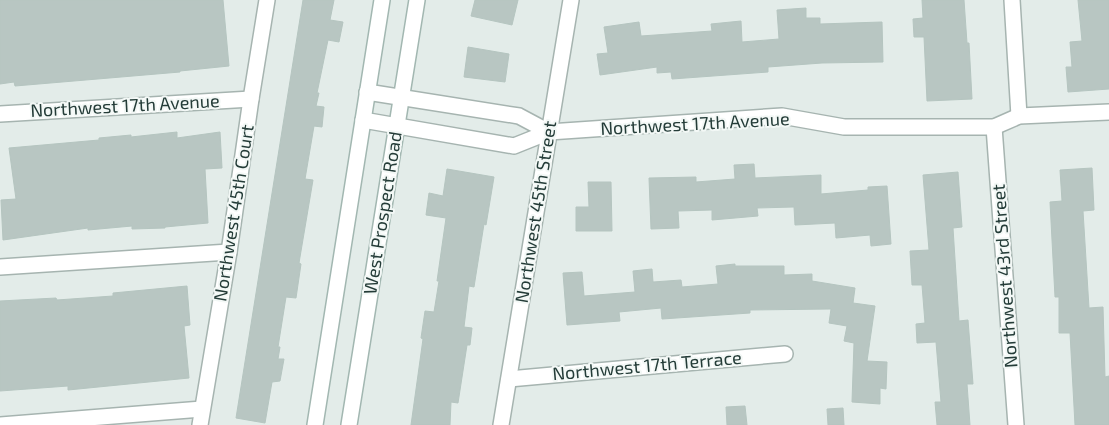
<svg xmlns="http://www.w3.org/2000/svg" width="1109" height="425" viewBox="0 0 1109 425" font-family="'Exo 2',sans-serif">
  <style>
    .building { fill: #b8c6c2; stroke: #b5c5c0 }
    .lines { fill: none; stroke-linecap: round; stroke-linejoin: round }
    .minor-casing { stroke: #a6b4b0; stroke-width: 18 }
    .secondary-casing { stroke: #a2b7b1; stroke-width: 18 }
    .minor { stroke: #fff; stroke-width: 15 }
    .secondary { stroke: #fff; stroke-width: 15 }
    .labels { text-anchor: middle; stroke-width: 4; stroke-linejoin: round; paint-order: stroke }
    .street-label { font-size: 18px; fill: #243c38; stroke: #f3f8f6 }
  </style>
  <rect width="100%" height="100%" fill="#e3ece9"/>
  <g class="building">
    <path d="M0,0h223l6,66 -49,5v1l-165,14 -1,-4 -14,2z"/>
    <path d="M303,0h31l-4,20 13,2 -4,20 -11,-2 -11,53h2l-3,13 8,1 -2,20 -8,-1 -9,53 8,1 -14,83 2,1 -5,34 -10,-1 -8,50h2l-2,12h6l-4,22 -8,1 -7,41 -29,-5z"/>
    <path d="M475,0h43l-6,25 -41,-9z"/>
    <path d="M922,0h42l3,43h2l3,56 -45,2 -3,-64h-10l-1,-18 10,-1z"/>
    <path d="M1078,0h31v89l-41,3 -2,-25h6l-2,-25 12,-1z"/>
    <path d="M806,8v10h14v6l62,-2 1,40 -61,1 -54,4v5l-96,7 -1,-7 -14,1v-6l-57,8 -3,-21 11,-1 -4,-26 35,-5 2,14 71,-5 -1,-7 30,-3 1,21 37,-3 -2,-29z"/>
    <path d="M468,47l41,7 -4,28 -41,-5z"/>
    <path d="M177,132v6l43,-6 2,36 -17,1 3,54 -43,4v1l-33,1v-3l-44,4v-2l-85,12 -2,-40 15,-1 -7,-51 90,-8v-2l32,-3v2z"/>
    <path d="M754,164l1,14 66,-3v19l47,-4v-3l19,-1 4,58 -20,2 -1,-11 -34,3 -1,-15 -40,2 -1,-18 -37,1 1,8 -46,4v-10l-34,1 1,17 -28,1 -2,-51 47,-1v5l39,-3 -1,-14z"/>
    <path d="M1092,168l2,42 -11,1 6,97 14,-1 2,70 4,-1v49h-34l-5,-92h-11v-36h-4l-5,-95 12,-1 -2,-31z"/>
    <path d="M447,169l47,8 -8,48 -2,-1 -10,63 -5,-1 -5,41 8,1 -2,17h-3l-9,58 -7,-1 -1,23h-39l12,-86 -2,-1 4,-27 9,1 5,-31h-2l9,-63 -20,-3 3,-22 14,3z"/>
    <path d="M958,172l4,55 -9,1 6,93 9,-1 5,64h-6l3,41h-33l-2,-23h6l-5,-60 -19,1 -1,-19 9,-1 -3,-38h-10l-2,-34 19,-1 -6,-75z"/>
    <path d="M588,182h23l1,49h-36v-24h13z"/>
    <path d="M735,264v2h49v9l28,-1v7l43,7 -2,15 22,3 -8,55 20,1 -1,27 -6,-1v16l-28,-2 2,-59 -10,-2 3,-15 -18,-3 2,-14 -81,1v3l-88,6 -1,-11 -42,4 1,9 -53,4 -4,-52 19,-1 2,24 51,-4 -2,-21 19,-2 1,13 28,-2 1,7 36,-3 -2,-18z"/>
    <path d="M187,286l3,39 -6,1 5,52 -121,12v-4l-68,5v-90l56,-3 1,2 56,-4v-3z"/>
    <path d="M745,406l2,19h-20l-1,-18z"/>
    <path d="M843,408l1,17h-16l-1,-16z"/>
  </g>
  <g class="lines">
    <g class="minor-casing">
      <g id="minor">
        <path d="M1012,0l7,116"/>
        <path d="M367,92l152,24 30,16"/>
        <path d="M0,114l251,-15"/>
        <path d="M363,120l151,26 35,-14 233,-16 62,11h150l25,-11 90,-4"/>
        <path d="M994,127l22,298"/>
        <path d="M0,267l229,-15"/>
        <path d="M509,379l276,-25"/>
        <path d="M0,425l202,-16"/>
        <path d="M200,425l29,-173 22,-153 16,-99"/>
        <path d="M501,425l70,-425"/>
      </g>
    </g>
    <g class="secondary-casing">
      <g id="secondary">
        <path d="M315,425l67,-425"/>
        <path d="M349,425l68,-425"/>
      </g>
    </g>
    <use href="#minor" class="minor"/>
    <use href="#secondary" class="secondary"/>
  </g>
  <g class="labels">
    <g class="street-label">
      <text transform="translate(125 106) rotate(-3)" y="6">Northwest 17th Avenue</text>
      <text transform="translate(695 124) rotate(-3)" y="6">Northwest 17th Avenue</text>
      <text transform="translate(536 212) rotate(-81)" y="6">Northwest 45th Street</text>
      <text transform="translate(234 213) rotate(-81)" y="6">Northwest 45th Court</text>
      <text transform="translate(383 213) rotate(-81)" y="6">West Prospect Road</text>
      <text transform="translate(1005 276) rotate(-94)" y="6">Northwest 43rd Street</text>
      <text transform="translate(647 366) rotate(-5)" y="6">Northwest 17th Terrace</text>
    </g>
  </g>
</svg>
